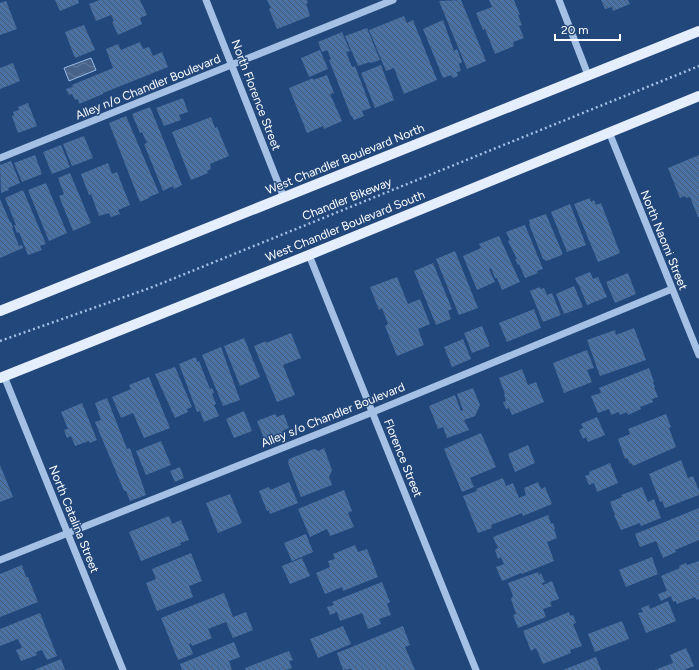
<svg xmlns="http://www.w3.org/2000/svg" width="699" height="670" viewBox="0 0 699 670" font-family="Figtree,sans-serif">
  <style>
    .water { fill: url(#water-waves); stroke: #98bbe6 }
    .building { fill: url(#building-back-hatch) }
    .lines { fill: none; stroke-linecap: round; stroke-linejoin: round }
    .path { stroke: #a4c0e5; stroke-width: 2.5; stroke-dasharray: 2 3; stroke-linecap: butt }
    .minor { stroke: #a4c0e5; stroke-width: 7 }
    .major { stroke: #e5eefd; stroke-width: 10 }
    .labels { text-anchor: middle; stroke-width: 3; stroke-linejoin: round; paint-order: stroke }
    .street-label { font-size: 12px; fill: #fff; stroke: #22477b }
  </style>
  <defs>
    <pattern id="water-waves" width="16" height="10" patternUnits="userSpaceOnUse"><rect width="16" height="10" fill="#48638a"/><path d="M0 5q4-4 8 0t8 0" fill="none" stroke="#637a9c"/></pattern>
    <pattern id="building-back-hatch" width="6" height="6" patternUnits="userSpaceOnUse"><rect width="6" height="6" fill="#4a71a4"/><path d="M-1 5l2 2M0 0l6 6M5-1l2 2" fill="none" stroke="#4b5b6f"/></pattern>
  </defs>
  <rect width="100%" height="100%" fill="#22477b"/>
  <path class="water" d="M91,58l5,12 -27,11 -5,-13z"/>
  <g class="building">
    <path d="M55,0h23l1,3 -19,8z"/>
    <path d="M100,0h40l7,15 -7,3 2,6 -24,11 -6,-13 2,-1 -3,-6 -15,6 -7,-17z"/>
    <path d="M267,0h40l1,3h-2l4,13 -33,13 -8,-20 2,-1z"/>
    <path d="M461,0l25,61 -19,8 -28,-68z"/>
    <path d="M489,0h25l6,15h-2l4,10 -3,1 5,12 -11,4 1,4 -19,8 -10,-25 -2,1 -7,-17 16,-6z"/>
    <path d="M601,0h27l2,4 -17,7 -1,-4 -7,2z"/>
    <path d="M6,1l11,28 -17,6v-32z"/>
    <path d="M404,16l3,7 6,-3 24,60 -33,14 -10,-26 -8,3 -17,-41z"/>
    <path d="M443,20l11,31 3,-2 5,13 -3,2 2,7 -4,1 1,4 -5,2 -2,-3 -8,3 -20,-49z"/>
    <path d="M84,25l11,25 -20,8 -10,-26z"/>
    <path d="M367,28l13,32 -9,3 -1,-1 -12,4 -13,-30z"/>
    <path d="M342,32l8,19 -4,1 6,15 3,-1 16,42 -9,3 2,5 -10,4 -2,-4h-1l-22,-56 2,-1 -4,-9 -5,2 -4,-10z"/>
    <path d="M140,42l3,7 6,-2 4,9 9,-4 6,15 -65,26v1l-24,10 -1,-5 -3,1 -3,-6 -3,1 -3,-6 7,-2 -1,-2 41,-17 -7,-19 12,-5 3,6z"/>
    <path d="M320,50l8,19 -19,8 -8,-19z"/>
    <path d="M13,63l7,18 -20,8v-21z"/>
    <path d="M381,65l13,35 -19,8 -14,-35z"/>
    <path d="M327,75l7,18 -4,1 12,27 -18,8 -1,-3 -16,7 -18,-45 24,-10v2z"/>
    <path d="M183,98l5,14 -9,3 2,5 -17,6 -8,-18z"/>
    <path d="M28,103l9,23 -19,7 -6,-17 2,-1 -1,-3 6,-2 -1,-3z"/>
    <path d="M150,107l32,78 -8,4 -1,-3 -10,5 -19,-47 3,-1 -5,-11 -2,1 -8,-19z"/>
    <path d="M126,116l33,77 -10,4v1l-9,4 -31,-79z"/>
    <path d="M211,117l4,11 2,-1 12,29 -19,8 1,5 -4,2 1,2 -17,7 -19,-48z"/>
    <path d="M84,136l9,22 -21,8 -9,-22z"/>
    <path d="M61,145l9,22 -18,7 -9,-22z"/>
    <path d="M35,155l7,19 -20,8 -8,-19z"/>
    <path d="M699,155v62h-1l-8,-20 -4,1 -1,-2 -5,2 -12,-30z"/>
    <path d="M11,161l9,22 -12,5 1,2 -8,3 -1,-28z"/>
    <path d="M108,163l4,11 5,-2 13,33 -12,5 2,4 -9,3 -2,-4 -10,3 -8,-22 -2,1 -8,-21z"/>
    <path d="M70,173l21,50 -18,8 -14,-35 5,-2 -6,-16z"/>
    <path d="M46,183l21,50 -18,8 -21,-51z"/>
    <path d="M23,190l23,54 -6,2 2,4 -14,5 -9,-23 -2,1 -3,-8h2l-11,-27z"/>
    <path d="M590,198l1,4 3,-2 2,5 5,-2 19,50 -22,9 -24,-58z"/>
    <path d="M0,199l10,23h1l2,5 -1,1 7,18 3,-1 1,3 -23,10z"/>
    <path d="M570,204l16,41 -19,7 -16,-40z"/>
    <path d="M546,214l16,38v3l-16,6 -2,-2h-1l-14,-35 1,-1 -1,-3z"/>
    <path d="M525,225l18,44 -6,2 1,2 -13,5 -6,-14 -1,1 -3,-6h2l-9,-18 2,-1 -4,-8z"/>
    <path d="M499,236l21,46 -18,8 -5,-12h-2l-4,-10 -2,1 6,13 -18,8 -14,-34 18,-8 -2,-4z"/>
    <path d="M455,251l23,57 -19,7 -23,-56z"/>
    <path d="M433,263l19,46 -4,2 3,8 -15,6 -22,-54z"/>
    <path d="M590,272l3,7 5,-2 9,20 -20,8 -8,-20h-1l-3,-7z"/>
    <path d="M628,273l8,21 -21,9 -9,-21z"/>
    <path d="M397,277l11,27 12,-5 10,25 -12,5 6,16 -27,11 -12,-30 3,-2 -6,-16 -3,2 -9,-23z"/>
    <path d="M574,286l9,21 -19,7 -8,-20z"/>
    <path d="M540,287l1,2 3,-1 3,7 5,-2 9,22 -18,7 -13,-31z"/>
    <path d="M534,309l7,19 -34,14 -8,-19z"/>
    <path d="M482,326l8,20 -18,7 -8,-20z"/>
    <path d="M634,328l12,32 -46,16 -13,-36 28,-10 1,5z"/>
    <path d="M291,333l10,25 -18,7 12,30 -18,7 -23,-56 12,-5v2z"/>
    <path d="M244,338l16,39 -20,9 -16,-40z"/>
    <path d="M463,339l8,20 -19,8 -8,-20z"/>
    <path d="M221,347l19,53 -17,6 -21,-51z"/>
    <path d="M587,350l7,18 -7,2 5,12 -28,11 -11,-30z"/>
    <path d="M196,357l1,5 2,-1 11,28 2,-1 2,5 -2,1 4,10 -2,1 5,11 -15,6 -4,-11 -3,1 -18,-48z"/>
    <path d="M175,367l17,40 -5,2 1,3 -13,6 -20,-44z"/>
    <path d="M649,368l5,14h-1l2,5h-1l4,10 -6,2 1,3 -13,5 1,2 -13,6 -1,-3 -7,3 -1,-3 -8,3 -2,-6 -11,4 -7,-17 10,-3 -2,-5z"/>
    <path d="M522,369l6,16 8,-3 8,20 -32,13 -3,-7 -3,1 -3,-7 3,-1 -2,-6 1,-1 -6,-16z"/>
    <path d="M149,377l21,51 -26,10 -11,-25 -12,5 -9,-21 19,-8 -2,-4z"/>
    <path d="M473,388l7,17 -5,11 -11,4 5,10 -22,8 -4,-11 -5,2 -9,-23 26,-11 6,16 2,-1 -6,-16z"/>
    <path d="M107,398l20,51 3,-1 16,47 -16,6 -4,-10h-2l-29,-69 6,-2 -6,-17z"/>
    <path d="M82,403l15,37 -7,3 -1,-2 -14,5 -4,-10 -4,2 -3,-8 4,-1 -7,-17z"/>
    <path d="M244,411l8,20 -18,7 -8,-19z"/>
    <path d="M275,414l2,3 7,-3 5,14 -7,3 1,3 -18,7 -8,-20z"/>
    <path d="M666,414l5,13 -2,1 7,19 -43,19 -2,-3 -1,1 -3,-6 -2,1 -7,-20 12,-5 -2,-5z"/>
    <path d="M597,417l8,18 -17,7 -2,-5 -3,2 -4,-9 4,-2 -2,-4z"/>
    <path d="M481,433l15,34 -26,11 4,9 -12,5 -18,-43z"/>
    <path d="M161,441l10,24 -25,10 -10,-24z"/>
    <path d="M528,445l7,18 -20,9 -7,-18z"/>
    <path d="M324,448l8,22 -3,7 3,8 -31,12 -13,-34 1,-4 25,-10 5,2z"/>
    <path d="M681,460l7,18 5,-2 6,15v4l-34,13 -3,-7 -2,1 -11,-28z"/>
    <path d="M610,463l8,20 -21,9 -3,-9 -5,2 -4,-9 5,-2 -1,-2z"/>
    <path d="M0,465l13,32 -13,5z"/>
    <path d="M180,467l4,11 -9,4 -5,-11z"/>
    <path d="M503,478l3,8 7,-3 6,15 7,-3 -2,-7 14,-6 3,7 4,-2 7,17 -29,12 -1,-3 -31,12 1,3 -14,5 -15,-37 14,-5 -1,-2z"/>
    <path d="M289,482l9,21 -28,11 -1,-4 -2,1 -8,-20 10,-4 1,3z"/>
    <path d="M642,487l6,15 6,-3 7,19 -20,8 -1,-3 -19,7 -7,-15h1l-5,-13 12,-5 -1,-2z"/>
    <path d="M344,490l8,21 -4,2 6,14 -24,9 -3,-7 -17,8 -12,-28z"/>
    <path d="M230,494l12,29 -24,10 -12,-30z"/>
    <path d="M699,508v32l-24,10 1,2 -13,6 -7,-17 -16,6 -5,-13z"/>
    <path d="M548,515l3,9 2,-1 2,6h-1l3,9 -10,4 7,19 -32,13 -1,-1 -19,8 -6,-14 8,-3 -3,-7 -3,2 -3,-9 3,-2 -5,-11z"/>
    <path d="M169,516l3,8 9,-4 8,20 -9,3 1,2 -40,16 -12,-29z"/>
    <path d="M306,534l7,18 -21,9 -8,-18z"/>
    <path d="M355,545l3,7 9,-3 11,28 -35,14 -1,-4 -17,7 -9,-21 14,-6 -2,-6 7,-2 -2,-5z"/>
    <path d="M191,553l11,28 -13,5 4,11 -36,14 -11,-28 10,-4 -4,-10z"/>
    <path d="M652,557l6,17 -32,13 -7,-17z"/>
    <path d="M302,558l8,18 -20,8 -8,-18z"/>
    <path d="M699,561v38l-2,1 -2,-3 -18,7 -1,-3 -3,1 -2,-6 -10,5 -3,-7 9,-3 -6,-15 19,-8 -1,-2 7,-3 1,2z"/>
    <path d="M22,565l4,12h2l10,25 -38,15v-43z"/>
    <path d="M538,572l1,3 2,-2 4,9 -3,1 1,2 9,-4 7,18 -9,3 2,4 -9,3 3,8 -28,11 -5,-13 3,-1 -5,-15 2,-3 -5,-13z"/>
    <path d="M382,582l8,20 -3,2 4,11 -12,4 2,5 -13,5 -6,-16 -22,8 -3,-9 -7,3 -3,-8 7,-2 -2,-3z"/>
    <path d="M224,593l9,24 13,-5 7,18 -20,8 -7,-16 -18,7 4,9 -20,8 -1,-3 -2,1 4,10 -15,6 -17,-42z"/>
    <path d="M668,601l8,20 -30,12 -8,-20 5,-1 -2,-4 8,-3 1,4z"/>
    <path d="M569,612l1,4 3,-1 3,8 -3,1 9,22 -12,4 1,3 -28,11 -7,-16 -5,3 -8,-20z"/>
    <path d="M40,613l17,43 -10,4 -5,-10 -6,2 1,3 -16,6 -5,-11 6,-2 -4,-9 -18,7v-17z"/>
    <path d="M622,621l7,18 -34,13 -7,-18z"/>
    <path d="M343,626l8,18 -33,14 -8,-19z"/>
    <path d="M403,626l7,19 -5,2 10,23h-64v-1l-8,1 -6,-17z"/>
    <path d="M234,642l6,15 -11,4 3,9h-50l-2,-6z"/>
    <path d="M686,648l8,18 -10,4h-29l18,-7 -3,-8z"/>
    <path d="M289,651l4,9 -4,1 3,7 -6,2h-40l-1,-2z"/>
    <path d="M596,657l5,13h-38z"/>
    <path d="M61,659l4,11h-31z"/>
  </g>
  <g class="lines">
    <path class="path" d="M0,341l150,-53 549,-222"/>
    <g class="minor">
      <path d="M206,0l78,198"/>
      <path d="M559,0l29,75"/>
      <path d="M609,132l90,223"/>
      <path d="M0,158l393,-158"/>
      <path d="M309,255l167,415"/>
      <path d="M4,376l119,294"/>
      <path d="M0,560l373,-148 299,-123"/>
    </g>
    <g class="major">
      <path d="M0,311l699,-280"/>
      <path d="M0,378l309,-123 390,-159"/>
    </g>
  </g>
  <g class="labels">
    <g class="street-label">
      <text transform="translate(148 87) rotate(-22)" y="4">Alley n/o Chandler Boulevard</text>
      <text transform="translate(256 95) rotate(69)" y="4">North Florence Street</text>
      <text transform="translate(345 159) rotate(-22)" y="4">West Chandler Boulevard North</text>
      <text transform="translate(347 199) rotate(-22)" y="4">Chandler Bikeway</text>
      <text transform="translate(345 226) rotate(-22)" y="4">West Chandler Boulevard South</text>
      <text transform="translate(664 240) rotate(68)" y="4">North Naomi Street</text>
      <text transform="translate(333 415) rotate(-22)" y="4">Alley s/o Chandler Boulevard</text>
      <text transform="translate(403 458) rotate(68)" y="4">Florence Street</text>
      <text transform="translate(74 519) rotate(68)" y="4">North Catalina Street</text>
    </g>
  </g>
  <path d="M555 34v6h65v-6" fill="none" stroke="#ffffff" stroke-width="2"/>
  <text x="561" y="34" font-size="12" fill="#ffffff" stroke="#22477b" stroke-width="3" paint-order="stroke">20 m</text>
</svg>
